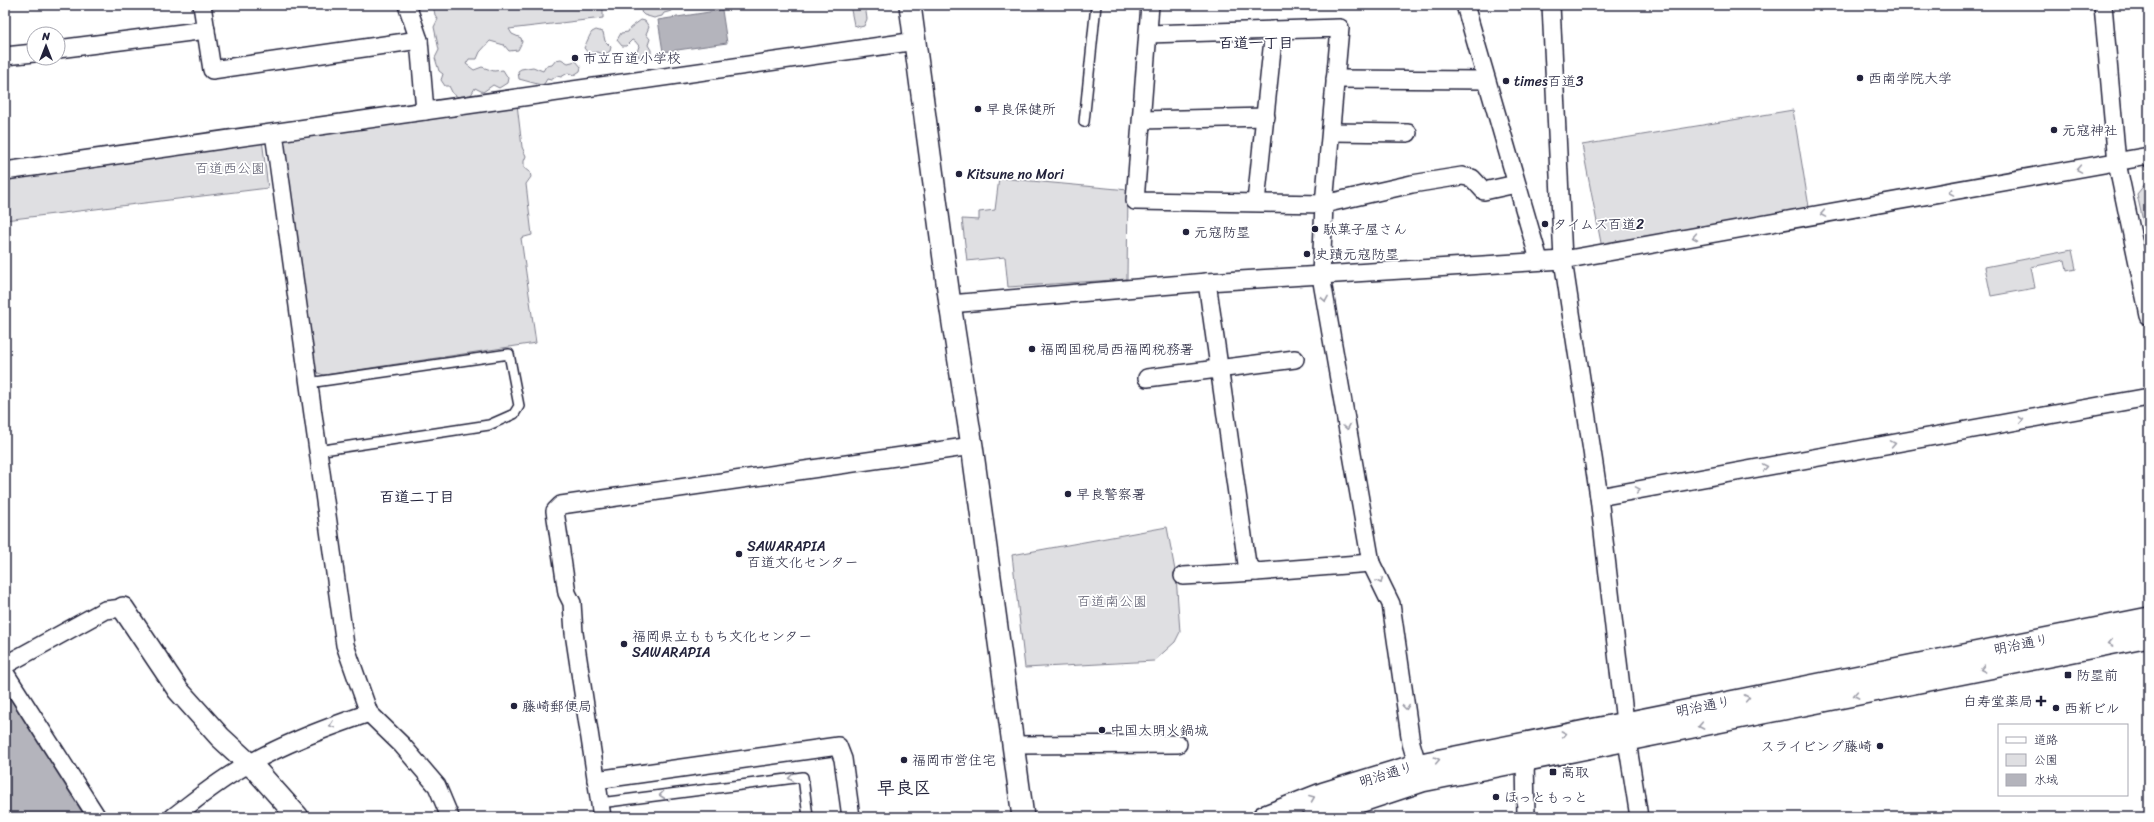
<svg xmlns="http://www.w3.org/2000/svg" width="2154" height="822" viewBox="0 0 2154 822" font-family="Sriracha,'Klee One',sans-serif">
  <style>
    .green { fill: #dfdfe2; stroke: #80808e }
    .water { fill: #b4b4bc; stroke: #7a7a88 }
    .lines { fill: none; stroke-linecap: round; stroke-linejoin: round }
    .service-casing { stroke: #22223b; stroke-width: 12 }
    .minor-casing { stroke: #22223b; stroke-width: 20 }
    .tertiary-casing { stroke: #22223b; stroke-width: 24 }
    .service { stroke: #fff; stroke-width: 9 }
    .minor { stroke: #fff; stroke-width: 17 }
    .tertiary { stroke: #fff; stroke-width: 21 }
    .oneway { stroke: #9c9ca7 }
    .poi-dot { fill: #22223b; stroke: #fff; stroke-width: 1.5 }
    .labels { text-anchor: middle; stroke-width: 3.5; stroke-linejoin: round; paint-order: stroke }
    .poi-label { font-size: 14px; fill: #22223b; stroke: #fff; text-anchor: start }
    .park-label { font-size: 14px; fill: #5b5b6d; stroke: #fff }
    .street-label { font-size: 14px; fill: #22223b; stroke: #fff }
    .neighbourhood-label { font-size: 15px; font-weight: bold; fill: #22223b; stroke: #fff }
    .district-label { font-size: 18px; font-weight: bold; fill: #22223b; stroke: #fff }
  </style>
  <rect width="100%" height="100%" fill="#fff"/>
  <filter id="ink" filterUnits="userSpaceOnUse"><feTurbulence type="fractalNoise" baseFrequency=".025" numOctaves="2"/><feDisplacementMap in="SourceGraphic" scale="8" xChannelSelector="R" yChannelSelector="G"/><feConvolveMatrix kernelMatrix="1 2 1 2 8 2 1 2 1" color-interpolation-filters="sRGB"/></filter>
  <g filter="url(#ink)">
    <g class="green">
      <path d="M433,5h170v13l-94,11 3,5 9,4 1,4 -4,8 -9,1 -5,-6 -14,-4 -10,11 -3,7h-8l-3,5 8,6 8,-3 12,4 9,-1 5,8 -1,5 -8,5 -6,-3 -10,7 -8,-4 -4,7 -9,4 -9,-5 -4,-8h-4l-4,-6 2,-6 -4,-3 -4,-13 4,-8 -5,-23 4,-8 -3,-4z"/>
      <path d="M643,5h33l-4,6 -8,2 -2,3 -8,2 -10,-3 -3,-3z"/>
      <path d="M853,5h12l2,14 -3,7 -4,1 -6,-2 -3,-15z"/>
      <path d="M641,20l4,1 4,6 -3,7 4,5 -2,6 3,5v4l-6,5 -7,-3 -1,-4 2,-6 -4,-5 -3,-1 -6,6h-4l-5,-6 4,-7 7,-1 2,-4z"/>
      <path d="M596,30l7,2 2,9 6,6 -1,4 -6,4 -7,-3 -8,2 -5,-6c1,-2 6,-14 8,-16z"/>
      <path d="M561,59l7,4 8,-2 5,6 -1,4 -6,4 -6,-2 -7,4 -4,-1 -6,4 -4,-1 -3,5 -3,1 -22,-6 -1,-8 3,-2 12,-2 10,4 3,-5 6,-1 4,-5z"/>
      <path d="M517,104l5,43 4,9 -2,5v6l6,5 1,5 -5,7 6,51 -11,3 15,105 -212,32 -9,-3 -33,-227 2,-6z"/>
      <path d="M1793,110l16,97 -207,41 -20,-103z"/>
      <path d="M262,139l6,49 -263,32v-47z"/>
      <path d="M999,178l129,12 -1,89 -119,8 -3,-30 -38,4 -5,-42 17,1v-8l16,-2z"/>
      <path d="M2149,179v70l-12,-55z"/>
      <path d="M2072,250l4,19 -9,2 -2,-11 -34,7 4,21 -44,8 -6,-29z"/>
      <path d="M1167,527l9,49 4,56 -5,10 -21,19 -129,7 -13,-113z"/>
    </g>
    <g class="water">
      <path d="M722,10l5,33 -64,9 -5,-32z"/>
      <path d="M5,691l80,126h-80z"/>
    </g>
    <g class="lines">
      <g class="service-casing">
        <g id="service">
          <path d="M1084,122l12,-117"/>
          <path d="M308,383l201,-29 10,52 -5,8 -25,11 -172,26"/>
          <path d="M600,803l203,-26 5,40"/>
        </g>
      </g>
      <g class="minor-casing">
        <g id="minor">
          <path d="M202,5l10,65 207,-30"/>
          <path d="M407,5l12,35 6,71"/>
          <path d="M1150,5l-15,196 189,3 88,-20 50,-8 10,2 12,13 32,-7"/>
          <path d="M1465,5l74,255"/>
          <path d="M1551,5l12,255 36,237 26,225"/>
          <path d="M2103,5l14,158 32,153"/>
          <path d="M1148,34l192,-6 -16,176 -3,72 50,287 20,41 20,139 10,34"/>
          <path d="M58,49l148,-19"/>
          <path d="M5,56l29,-3"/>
          <path d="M1335,79l151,1"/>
          <path d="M1142,120l124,-3"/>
          <path d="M1331,132l77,1"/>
          <path d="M274,133l71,512 24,68 33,32 35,41 13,31"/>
          <path d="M5,171l911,-130"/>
          <path d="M1256,202l18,-172"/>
          <path d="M1207,282l40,282 9,8 115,-9"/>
          <path d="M950,304l257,-22 356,-22 586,-104"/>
          <path d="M1147,378l148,-19"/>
          <path d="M1599,497l550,-100"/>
          <path d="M1183,576l73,-4"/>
          <path d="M5,665l100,-55 18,-2"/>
          <path d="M5,673l92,144"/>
          <path d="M1627,741l12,76"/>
          <path d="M1013,745l165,-1"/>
          <path d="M1525,759l1,58"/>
          <path d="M596,780l242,-34 5,13 8,58"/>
          <path d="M173,817c20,-15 40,-32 62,-45 42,-26 88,-43 134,-59"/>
          <path d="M602,817l-28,-184 -2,-30 -5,-10 -12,-82 6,-6 411,-59"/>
        </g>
      </g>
      <g class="tertiary-casing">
        <g id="tertiary">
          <path d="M910,5l40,299 22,142 51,371"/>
          <path d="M123,608l55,82 42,47 37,34 41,46"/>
          <path d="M1263,817l61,-24 92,-28 733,-147"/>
          <path d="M1314,817l108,-36 727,-145"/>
        </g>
      </g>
      <use href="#service" class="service"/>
      <use href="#minor" class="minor"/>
      <use href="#tertiary" class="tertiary"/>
    </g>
    <defs><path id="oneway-chevron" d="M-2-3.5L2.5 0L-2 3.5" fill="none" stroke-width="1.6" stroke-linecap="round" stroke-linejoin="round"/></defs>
    <g class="oneway">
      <use href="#oneway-chevron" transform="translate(2079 169) rotate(170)"/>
      <use href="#oneway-chevron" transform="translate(1951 192) rotate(170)"/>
      <use href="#oneway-chevron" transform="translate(1823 214) rotate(170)"/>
      <use href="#oneway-chevron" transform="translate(1695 237) rotate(170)"/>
      <use href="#oneway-chevron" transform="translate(1325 299) rotate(80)"/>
      <use href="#oneway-chevron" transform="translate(2021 420) rotate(-10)"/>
      <use href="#oneway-chevron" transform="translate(1347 427) rotate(80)"/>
      <use href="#oneway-chevron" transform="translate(1893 444) rotate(-10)"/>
      <use href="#oneway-chevron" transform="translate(1765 467) rotate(-10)"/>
      <use href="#oneway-chevron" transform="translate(1638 490) rotate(-10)"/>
      <use href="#oneway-chevron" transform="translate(1380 581) rotate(64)"/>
      <use href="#oneway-chevron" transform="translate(2111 643) rotate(169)"/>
      <use href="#oneway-chevron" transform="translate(1983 669) rotate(169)"/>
      <use href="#oneway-chevron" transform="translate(1856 695) rotate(169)"/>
      <use href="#oneway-chevron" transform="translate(1747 698) rotate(-11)"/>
      <use href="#oneway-chevron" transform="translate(1406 707) rotate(82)"/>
      <use href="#oneway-chevron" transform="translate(332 725) rotate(161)"/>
      <use href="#oneway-chevron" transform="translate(1701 726) rotate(169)"/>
      <use href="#oneway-chevron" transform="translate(1564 734) rotate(-11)"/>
      <use href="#oneway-chevron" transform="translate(1437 760) rotate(-12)"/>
      <use href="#oneway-chevron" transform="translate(791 778) rotate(173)"/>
      <use href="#oneway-chevron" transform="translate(662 795) rotate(173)"/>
      <use href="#oneway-chevron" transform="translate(1312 798) rotate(-21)"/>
    </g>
  </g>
  <g class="poi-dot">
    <circle cx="575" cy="58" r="4"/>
    <circle cx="1860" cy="78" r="4"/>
    <circle cx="1506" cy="81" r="4"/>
    <circle cx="978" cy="109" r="4"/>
    <circle cx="2054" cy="130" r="4"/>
    <circle cx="959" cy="174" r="4"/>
    <circle cx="1545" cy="224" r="4"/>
    <circle cx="1315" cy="229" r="4"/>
    <circle cx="1186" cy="232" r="4"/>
    <circle cx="1307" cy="254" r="4"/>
    <circle cx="1032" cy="349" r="4"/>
    <circle cx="1068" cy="494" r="4"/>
    <circle cx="739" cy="554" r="4"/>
    <circle cx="624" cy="644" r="4"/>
    <rect x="2064" y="671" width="8" height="8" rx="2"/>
    <path d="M2039 695h4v4h4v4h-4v4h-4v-4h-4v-4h4z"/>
    <circle cx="514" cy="706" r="4"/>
    <circle cx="2056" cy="708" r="4"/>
    <circle cx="1102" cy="730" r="4"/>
    <circle cx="1880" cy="746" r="4"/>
    <circle cx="904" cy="760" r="4"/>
    <rect x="1549" y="768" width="8" height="8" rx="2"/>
    <circle cx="1496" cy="797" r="4"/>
  </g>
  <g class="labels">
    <g class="poi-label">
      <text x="583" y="63">市立百道小学校</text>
      <text x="1868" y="83">西南学院大学</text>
      <text x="1514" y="86">times百道3</text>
      <text x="986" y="114">早良保健所</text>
      <text x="2062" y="135">元寇神社</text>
      <text x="967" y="179">Kitsune no Mori</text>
      <text x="1553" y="229">タイムズ百道2</text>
      <text x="1323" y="234">駄菓子屋さん</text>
      <text x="1194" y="237">元寇防塁</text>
      <text x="1315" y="259">史蹟元寇防塁</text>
      <text x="1040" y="354">福岡国税局西福岡税務署</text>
      <text x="1076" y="499">早良警察署</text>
      <text x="747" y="551">SAWARAPIA<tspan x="747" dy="16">百道文化センター</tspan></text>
      <text x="632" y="641">福岡県立ももち文化センター<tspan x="632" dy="16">SAWARAPIA</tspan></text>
      <text x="2076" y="680">防塁前</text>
      <text x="2033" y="706" text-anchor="end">白寿堂薬局</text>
      <text x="522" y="711">藤崎郵便局</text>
      <text x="2064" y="713">西新ビル</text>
      <text x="1110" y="735">中国大明火鍋城</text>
      <text x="1872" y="751" text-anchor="end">スライビング藤崎</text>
      <text x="912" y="765">福岡市営住宅</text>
      <text x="1561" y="777">高取</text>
      <text x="1504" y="802">ほっともっと</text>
    </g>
    <g class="park-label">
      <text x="230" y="173">百道西公園</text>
      <text x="1112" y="606">百道南公園</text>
    </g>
    <g class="street-label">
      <text transform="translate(2021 644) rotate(-11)" y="5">明治通り</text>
      <text transform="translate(1703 706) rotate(-11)" y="5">明治通り</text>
      <text transform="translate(1386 774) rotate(-17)" y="5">明治通り</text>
    </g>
    <g class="neighbourhood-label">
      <text x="1256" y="48">百道一丁目</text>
      <text x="417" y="502">百道二丁目</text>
    </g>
    <g class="district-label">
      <text x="904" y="794">早良区</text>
    </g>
  </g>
  <rect width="2154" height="822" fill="none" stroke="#fff" stroke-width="20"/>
  <rect x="10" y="10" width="2134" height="802" fill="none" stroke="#22223b" stroke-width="1.5" filter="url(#ink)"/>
  <rect x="1998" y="724" width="130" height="72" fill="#ffffff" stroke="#a7a7b1"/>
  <rect x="2006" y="737" width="20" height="6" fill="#ffffff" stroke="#a7a7b1"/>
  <text x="2034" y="744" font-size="12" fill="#22223b">道路</text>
  <rect x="2006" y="754" width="20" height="12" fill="#dfdfe2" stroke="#a7a7b1"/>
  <text x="2034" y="764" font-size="12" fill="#22223b">公園</text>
  <rect x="2006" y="774" width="20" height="12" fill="#b4b4bc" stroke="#a7a7b1"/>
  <text x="2034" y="784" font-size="12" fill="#22223b">水域</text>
  <g transform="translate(46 46)"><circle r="19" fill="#ffffff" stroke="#a7a7b1"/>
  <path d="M0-3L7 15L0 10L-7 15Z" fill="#22223b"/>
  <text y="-6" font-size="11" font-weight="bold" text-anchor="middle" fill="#22223b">N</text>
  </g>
</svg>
